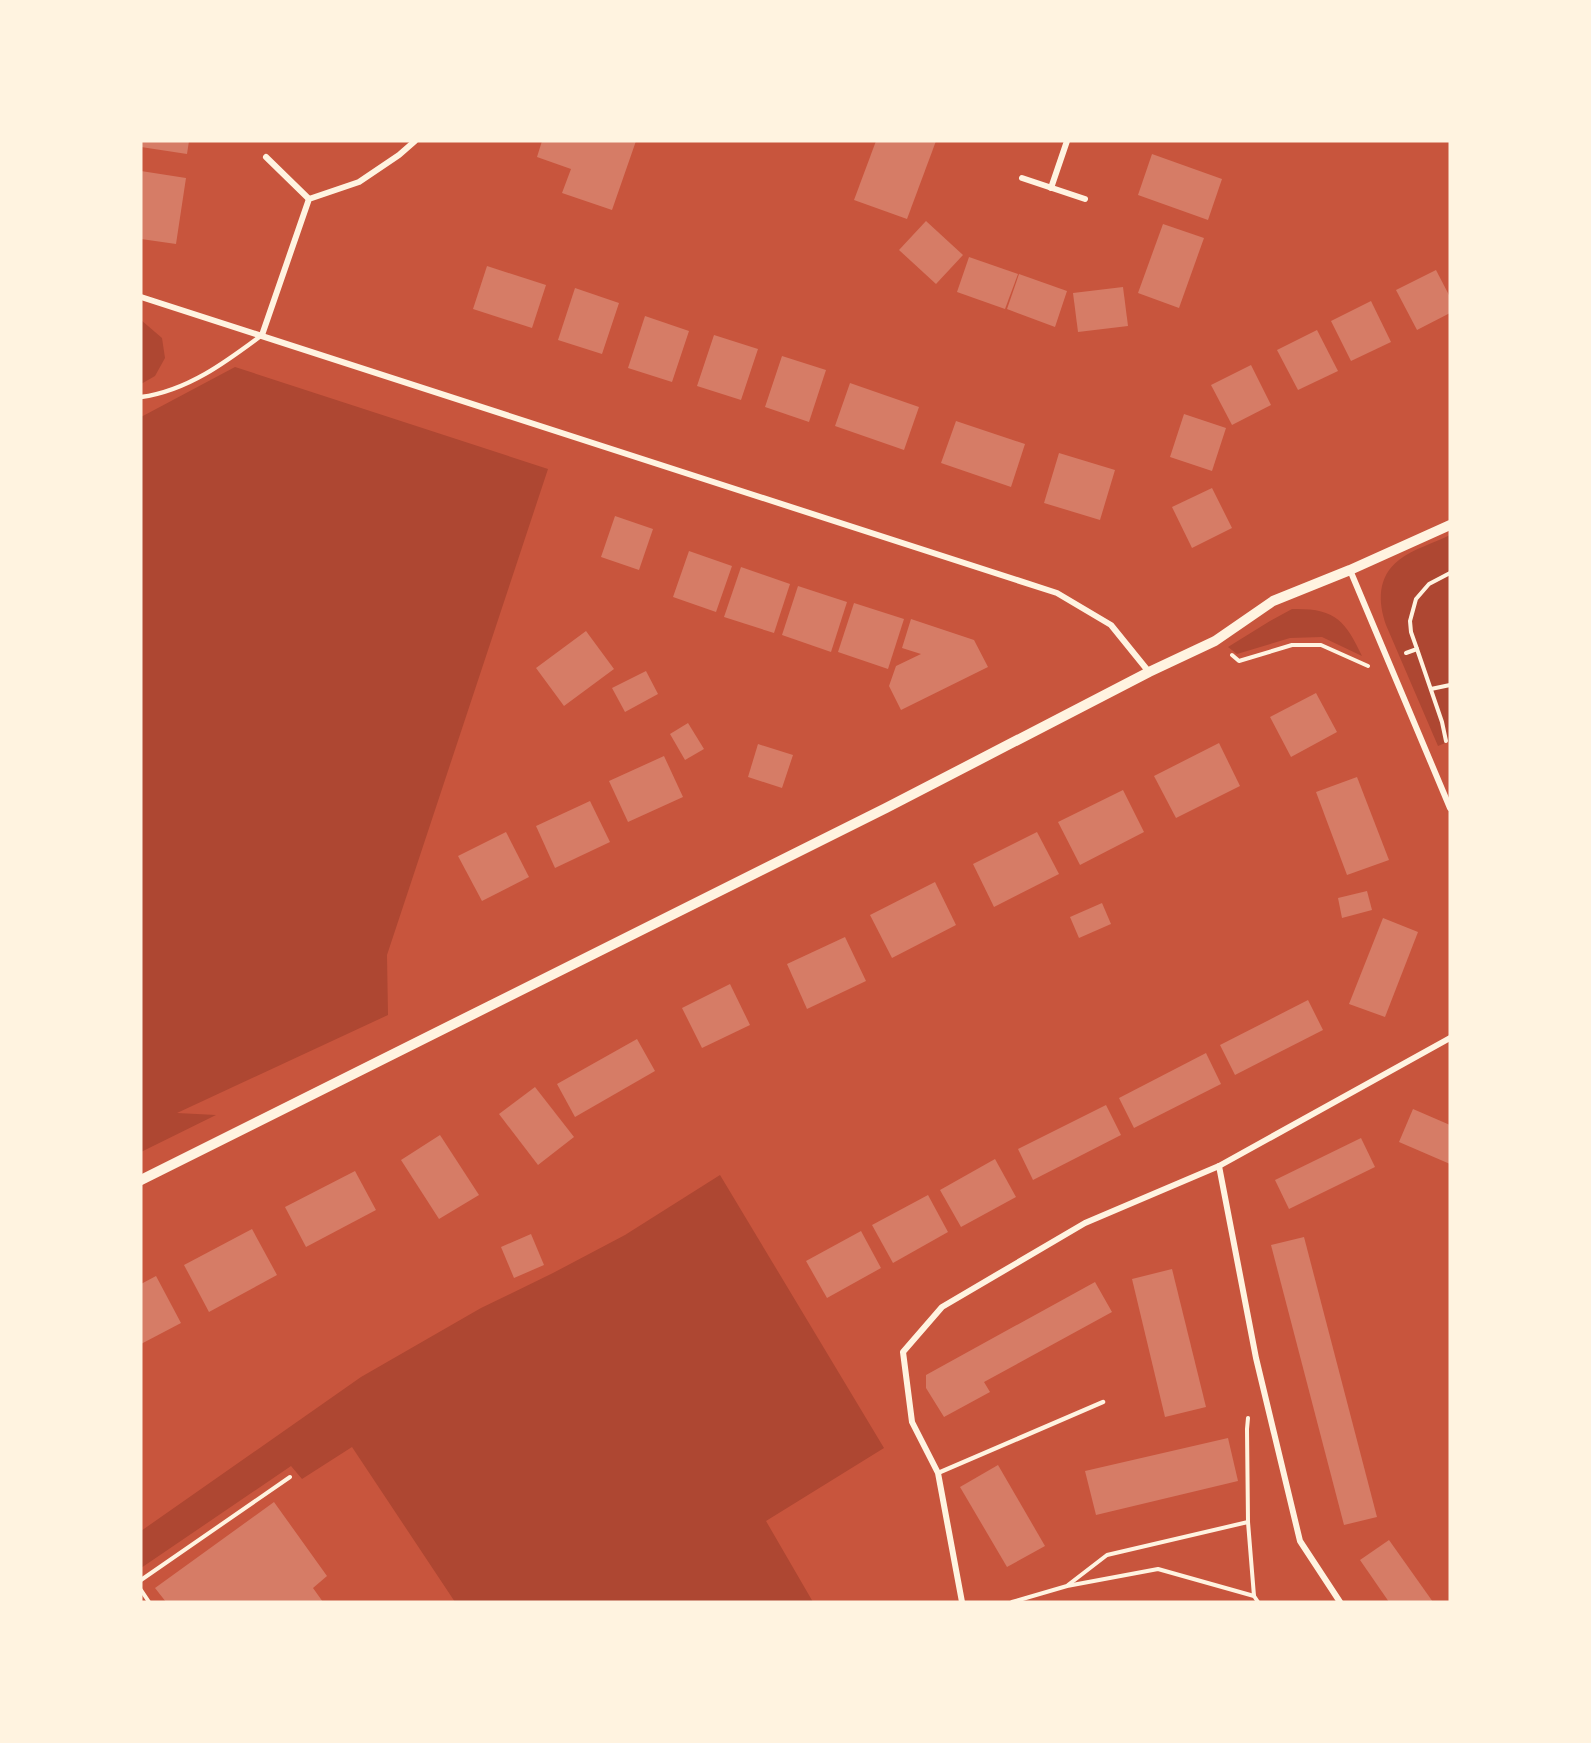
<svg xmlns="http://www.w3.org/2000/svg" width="1591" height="1743" viewBox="0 0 1591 1743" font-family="Montserrat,sans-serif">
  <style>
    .green { fill: #ae4732 }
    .building { fill: #d67c66 }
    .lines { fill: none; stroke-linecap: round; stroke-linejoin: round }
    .path { stroke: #fff3e0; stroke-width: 4 }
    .service { stroke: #fff3e0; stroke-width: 4.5 }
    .minor { stroke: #fff3e0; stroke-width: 6 }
    .tertiary { stroke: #fff3e0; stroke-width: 10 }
  </style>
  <rect width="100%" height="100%" fill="#c8553d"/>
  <g class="green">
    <path d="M141,320l21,18 3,20 -10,18 -14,8z"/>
    <path d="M235,367l313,102 -161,486 1,60 -211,98 39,2 -75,37v-735z"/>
    <path d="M1450,535v206l-12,5 -52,-121c-8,-23 -9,-48 13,-65 14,-11 35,-17 51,-25z"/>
    <path d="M1292,609c43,-1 53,11 70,47l-40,-19 -32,1 -53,16 -9,-7 42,-26z"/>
    <path d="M720,1175l164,273 -118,73 47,81h-358l-103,-155 -50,32 -11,-13 -150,102v-37l220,-154 120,-69 72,-35 72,-38z"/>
  </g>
  <g class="building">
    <path d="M141,141h48l-2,13 -46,-7z"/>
    <path d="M542,141h94l-24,69 -50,-17 9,-24 -34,-12z"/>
    <path d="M876,141h60l-29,78 -53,-19z"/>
    <path d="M1152,154l70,25 -14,41 -70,-25z"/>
    <path d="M141,171l45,7 -10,66 -35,-5z"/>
    <path d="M926,221l37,34 -27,29 -37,-34z"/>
    <path d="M1163,224l41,14 -25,70 -41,-15z"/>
    <path d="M969,257l49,17 -13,35 -48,-17z"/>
    <path d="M487,266l59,19 -14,43 -59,-19z"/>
    <path d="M1436,270l14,27v16l-33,17 -21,-40z"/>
    <path d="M1019,274l48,17 -12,36 -48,-18z"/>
    <path d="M1123,287l5,39 -50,6 -5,-39z"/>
    <path d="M575,288l44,15 -17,51 -44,-14z"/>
    <path d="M1371,301l20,41 -40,19 -20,-40z"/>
    <path d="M645,316l44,15 -17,51 -44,-14z"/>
    <path d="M1317,330l21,41 -40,19 -21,-40z"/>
    <path d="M714,335l44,14 -17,51 -44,-14z"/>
    <path d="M782,356l44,14 -17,52 -44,-15z"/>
    <path d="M1251,365l20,40 -39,20 -21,-40z"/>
    <path d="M850,383l69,24 -15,43 -69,-24z"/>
    <path d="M1184,414l42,14 -14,43 -42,-14z"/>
    <path d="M956,421l69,23 -14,43 -70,-24z"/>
    <path d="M1059,453l56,17 -15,50 -56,-17z"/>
    <path d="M1212,488l20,40 -40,20 -20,-41z"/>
    <path d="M615,516l38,13 -14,41 -38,-13z"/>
    <path d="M689,551l43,15 -16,46 -43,-15z"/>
    <path d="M741,567l49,17 -16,49 -50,-16z"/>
    <path d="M798,586l49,16 -16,50 -49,-17z"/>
    <path d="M854,603l50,16 -16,50 -50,-17z"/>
    <path d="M911,619l63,21 14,27 -87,43 -12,-24 7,-20 25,-12 -19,-6z"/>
    <path d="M586,631l28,38 -50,37 -28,-38z"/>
    <path d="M646,671l12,23 -33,18 -13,-24z"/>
    <path d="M1316,693l21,39 -46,25 -21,-40z"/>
    <path d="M688,723l16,26 -19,11 -15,-26z"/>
    <path d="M1219,743l21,43 -64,32 -22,-42z"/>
    <path d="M758,744l35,11 -11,33 -34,-11z"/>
    <path d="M664,756l19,41 -55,25 -19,-41z"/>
    <path d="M1357,777l32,83 -42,15 -31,-83z"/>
    <path d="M1123,790l21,42 -64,33 -22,-43z"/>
    <path d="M590,801l20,41 -55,26 -19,-42z"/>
    <path d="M506,832l23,45 -47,24 -24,-45z"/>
    <path d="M1037,832l22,42 -65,33 -21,-43z"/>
    <path d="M935,882l21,43 -64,33 -22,-43z"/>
    <path d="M1367,891l5,19 -30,8 -4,-20z"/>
    <path d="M1102,903l9,21 -32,14 -9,-21z"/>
    <path d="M1383,918l35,14 -33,85 -36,-13z"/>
    <path d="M845,937l21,44 -59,28 -20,-45z"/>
    <path d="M730,984l20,41 -48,23 -20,-40z"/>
    <path d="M1308,1000l15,30 -88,45 -15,-30z"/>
    <path d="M637,1039l18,32 -80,46 -18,-33z"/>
    <path d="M1206,1053l15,31 -87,44 -15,-30z"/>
    <path d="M535,1087l39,50 -36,28 -39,-51z"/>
    <path d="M1106,1105l15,30 -88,45 -15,-31z"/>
    <path d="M1413,1109l37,16v39l-51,-22z"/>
    <path d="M440,1135l39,60 -40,24 -38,-59z"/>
    <path d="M1361,1138l14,29 -86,42 -14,-29z"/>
    <path d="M995,1159l21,38 -55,30 -21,-37z"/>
    <path d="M355,1171l21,39 -70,37 -21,-40z"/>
    <path d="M928,1195l20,37 -55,31 -21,-38z"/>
    <path d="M252,1229l25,46 -68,37 -25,-47z"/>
    <path d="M861,1231l20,37 -54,30 -21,-37z"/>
    <path d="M531,1234l13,31 -30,13 -13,-31z"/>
    <path d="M1304,1237l73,280 -33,8 -73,-280z"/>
    <path d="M1172,1269l34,138 -41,10 -33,-138z"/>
    <path d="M156,1276l25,47 -40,21v-60z"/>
    <path d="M1095,1282l17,30 -128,70 6,10 -46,25 -18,-29v-13z"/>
    <path d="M1228,1438l10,43 -142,34 -11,-44z"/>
    <path d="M998,1465l47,81 -38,21 -47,-80z"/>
    <path d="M274,1502l53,74 -14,12 10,14h-157l-11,-14z"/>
    <path d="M1389,1540l44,62h-44l-29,-42z"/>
  </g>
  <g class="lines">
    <g class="path">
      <path d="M1417,649l25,73 4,19"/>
      <path d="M1406,653l11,-4 -6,-17 -1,-11 6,-22 13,-15 21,-11"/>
      <path d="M1232,655l7,6 53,-16h29l47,21"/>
      <path d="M1431,689l19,-4"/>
      <path d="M1248,1418l-1,11 1,93 6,74 4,6"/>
      <path d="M141,1580l149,-103"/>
      <path d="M1068,1585l39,-30 141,-33"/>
      <path d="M141,1590l8,12"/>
      <path d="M1012,1602l55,-16 91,-17 96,27"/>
    </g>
    <g class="service">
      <path d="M141,397c46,-6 85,-35 121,-62"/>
      <path d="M938,1473l165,-71"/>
    </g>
    <g class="minor">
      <path d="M266,157l43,42"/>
      <path d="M1022,178l63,21"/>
      <path d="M1051,188l16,-47"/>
      <path d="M141,297l916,296 54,32 38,47"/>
      <path d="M262,335l47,-136 50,-17 40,-27 16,-14"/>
      <path d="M1350,570l100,238"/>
      <path d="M1219,1166l37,192 44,183 40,61"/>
      <path d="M962,1602l-24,-129 -26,-51 -9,-70 39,-45 143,-84 134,-57 231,-128"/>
    </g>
    <path class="tertiary" d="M141,1180l745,-372 263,-136 66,-31 58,-40 77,-31 100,-45"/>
  </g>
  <rect width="1591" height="1743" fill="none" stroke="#fff3e0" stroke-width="285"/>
</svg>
